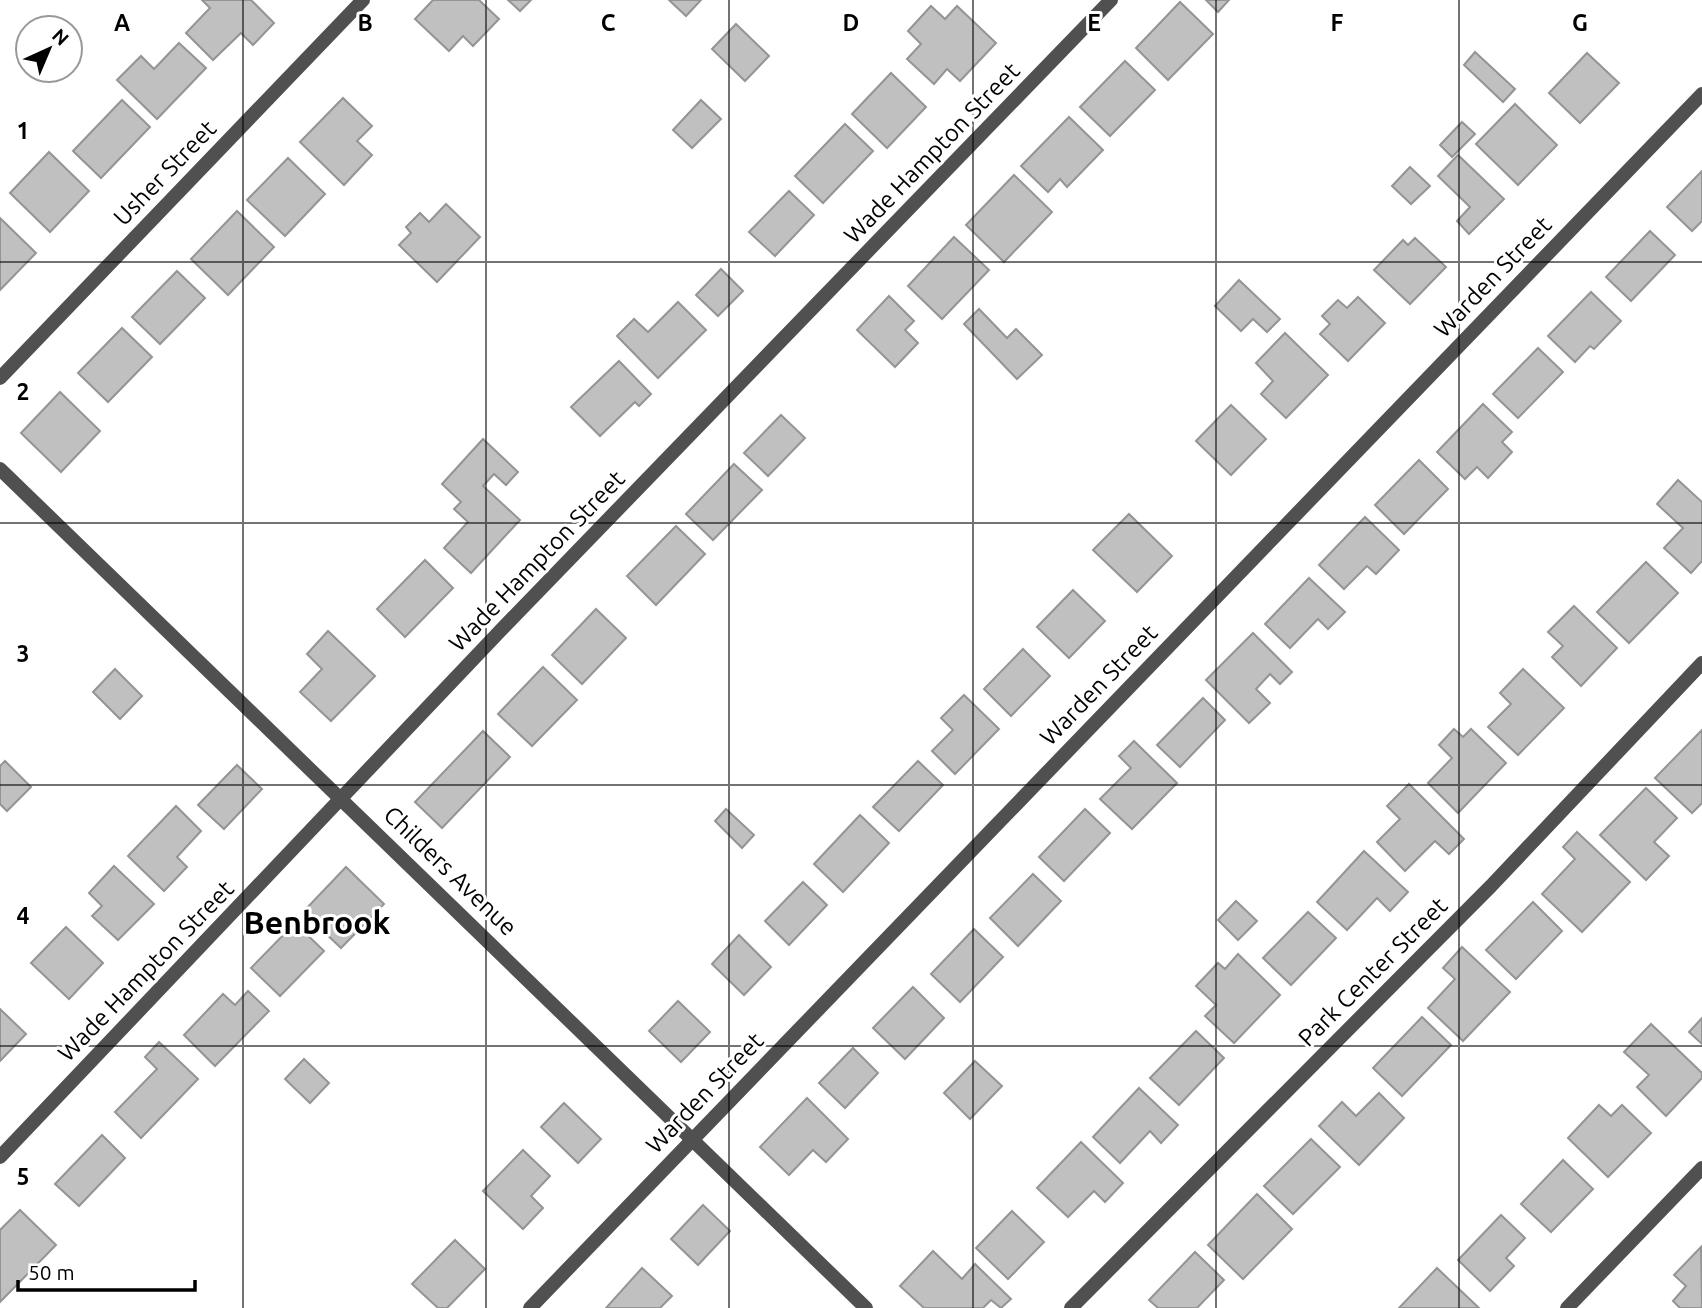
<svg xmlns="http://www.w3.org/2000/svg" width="1702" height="1308" viewBox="0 0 1702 1308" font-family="Ubuntu,sans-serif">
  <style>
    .building { fill: #c0c0c0; stroke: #949494; stroke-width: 2 }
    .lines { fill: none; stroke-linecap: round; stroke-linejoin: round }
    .street { stroke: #505050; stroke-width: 14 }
    .grid { fill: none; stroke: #000; stroke-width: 2; stroke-opacity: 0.55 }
    .labels { text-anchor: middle; stroke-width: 6; stroke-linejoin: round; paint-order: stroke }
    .street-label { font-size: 24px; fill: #000; stroke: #fff }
    .district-label { font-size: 32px; font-weight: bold; fill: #000; stroke: #fff }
    .grid-label { font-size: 23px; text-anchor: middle; font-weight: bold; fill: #000; stroke: #fff; stroke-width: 6; stroke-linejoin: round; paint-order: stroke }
  </style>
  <rect width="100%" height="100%" fill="#fff"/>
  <g class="building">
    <path d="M202,0h49l23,23 -21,22 -12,-12 -28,27 -27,-27 24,-25z"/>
    <path d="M433,0h46l20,19 -26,27 -10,-10 -14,15 -34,-32z"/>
    <path d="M508,0h23l-11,11z"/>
    <path d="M669,0h32l-15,16z"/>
    <path d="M1206,0h23l-11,12z"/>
    <path d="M1180,2l33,32 -45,46 -32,-32z"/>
    <path d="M931,6l14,13 12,-13 39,37 -36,38 -13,-12 -13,15 -27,-25 14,-15 -13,-13z"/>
    <path d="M736,24l33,32 -24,25 -33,-32z"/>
    <path d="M179,43l27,25 -49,51 -40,-39 24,-24 13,13z"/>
    <path d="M1475,52l40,37 -12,13 -39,-37z"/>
    <path d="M1587,53l32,30 -39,40 -31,-30z"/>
    <path d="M1125,61l30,29 -45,46 -30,-29z"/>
    <path d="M891,73l35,34 -39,41 -35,-34z"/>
    <path d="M343,98l29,28 -15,15 15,14 -28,30 -44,-43z"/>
    <path d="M122,100l28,27 -49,51 -28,-27z"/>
    <path d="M701,100l20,19 -29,29 -19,-18z"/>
    <path d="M1515,104l42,41 -39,40 -42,-41z"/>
    <path d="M1069,117l34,33 -36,37 -7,-8 -12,13 -27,-26z"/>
    <path d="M1462,122l13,12 -23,23 -12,-12z"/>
    <path d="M845,124l28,27 -50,52 -28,-27z"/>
    <path d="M49,152l40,39 -39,41 -40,-39z"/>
    <path d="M1458,155l46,44 -35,35 -12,-13 13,-14 -32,-31z"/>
    <path d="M288,158l37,36 -40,42 -38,-36z"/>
    <path d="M1410,167l20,19 -19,18 -19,-18z"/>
    <path d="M1702,171v50l-10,10 -25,-24z"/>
    <path d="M1014,175l38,37 -48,50 -38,-37z"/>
    <path d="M789,191l25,24 -39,41 -26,-24z"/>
    <path d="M446,204l34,33 -43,45 -38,-37 12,-12 -5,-6 14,-14 9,9z"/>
    <path d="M237,211l37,36 -46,48 -37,-36z"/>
    <path d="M0,218l36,35 -36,37z"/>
    <path d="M1650,231l25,24 -44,46 -25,-24z"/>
    <path d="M954,237l35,33 -47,49 -34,-33z"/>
    <path d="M1415,238l31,29 -36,37 -36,-34 29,-30 5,5z"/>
    <path d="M721,269l22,22 -25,25 -22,-21z"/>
    <path d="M177,271l28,27 -45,46 -28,-27z"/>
    <path d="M1239,280l41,39 -13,13 -14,-13 -12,12 -26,-25z"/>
    <path d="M1591,292l30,29 -27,28 -4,-3 -15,16 -27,-26z"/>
    <path d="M889,296l25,25 -9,9 13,13 -23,24 -38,-37z"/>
    <path d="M1358,297l27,26 -37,38 -28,-27 10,-10 -8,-8 16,-16 9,8z"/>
    <path d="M678,302l28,28 -48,48 -41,-42 17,-17 14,13z"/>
    <path d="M979,309l28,29 9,-9 26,26 -25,24 -53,-55z"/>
    <path d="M122,328l30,29 -44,45 -30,-29z"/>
    <path d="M1285,333l43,42 -42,43 -25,-24 12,-13 -17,-18z"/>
    <path d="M1538,348l25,24 -45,46 -25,-24z"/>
    <path d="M619,361l32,33 -12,12 -4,-4 -35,34 -29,-29z"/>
    <path d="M60,392l40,39 -39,41 -40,-39z"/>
    <path d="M1483,404l29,28 -10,10 10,10 -24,26 -11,-11 -12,12 -28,-27z"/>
    <path d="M1231,405l35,34 -35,36 -35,-34z"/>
    <path d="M781,415l24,23 -37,38 -24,-23z"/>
    <path d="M483,439l35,33 -12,13 -12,-11 -11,12 37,34 -49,53 -27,-25 24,-26 -14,-13 7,-7 -19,-18z"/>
    <path d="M1419,460l29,29 -44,45 -29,-29z"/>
    <path d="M734,464l28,26 -49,50 -27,-26z"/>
    <path d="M1678,480l24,22v59l-11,12 -27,-25 19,-20 -26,-24z"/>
    <path d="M1129,514l43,42 -35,36 -44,-42z"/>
    <path d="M1365,517l34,33 -23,24 -9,-8 -23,23 -25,-24z"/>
    <path d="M676,526l29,28 -49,51 -29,-29z"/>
    <path d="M425,560l28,28 -48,49 -28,-28z"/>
    <path d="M1646,562l32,31 -49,50 -32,-31z"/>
    <path d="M1309,578l36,34 -17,17 -10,-10 -28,29 -25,-24z"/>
    <path d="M1073,590l32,31 -36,37 -32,-31z"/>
    <path d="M1574,606l43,42 -36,38 -29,-29 11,-11 -15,-14z"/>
    <path d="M596,609l30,29 -44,46 -30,-29z"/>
    <path d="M328,631l47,45 -44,45 -31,-29 22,-23 -15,-15z"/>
    <path d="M1253,633l39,39 -12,12 -10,-10 -14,15 14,14 -21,20 -43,-43z"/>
    <path d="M1023,649l27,27 -39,40 -27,-27z"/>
    <path d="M543,667l34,33 -45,46 -34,-32z"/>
    <path d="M115,669l27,27 -22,23 -27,-27z"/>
    <path d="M1523,669l41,39 -46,47 -30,-28 23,-23 -11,-11z"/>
    <path d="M964,695l35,34 -44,45 -23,-23 21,-21 -12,-12z"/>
    <path d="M1203,698l22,22 -45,47 -23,-22z"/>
    <path d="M1454,729l9,8 8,-8 35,34 -48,50 -30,-30 24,-25 -13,-13z"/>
    <path d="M1702,730v73l-10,10 -37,-35z"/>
    <path d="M483,731l27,26 -68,71 -27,-26z"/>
    <path d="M1134,741l43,42 -45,46 -32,-30 31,-31 -12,-12z"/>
    <path d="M5,761l26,26 -24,24 -7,-7v-38z"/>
    <path d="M918,761l25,24 -44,46 -26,-24z"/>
    <path d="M237,765l25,24 -38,40 -26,-24z"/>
    <path d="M1409,784l55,55 -15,15 -14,-13 -30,30 -28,-29 23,-23 -13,-13z"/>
    <path d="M1646,788l31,30 -23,24 15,14 -23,24 -46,-45z"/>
    <path d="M176,806l25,25 -24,26 10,10 -23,24 -36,-35z"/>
    <path d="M726,809l28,26 -12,13 -27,-27z"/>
    <path d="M1085,809l25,24 -46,48 -25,-24z"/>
    <path d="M860,815l29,28 -46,49 -29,-28z"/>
    <path d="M1577,832l53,50 -48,50 -40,-38 33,-35 -12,-12z"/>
    <path d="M1364,851l44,41 -18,19 -13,-13 -30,32 -30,-28z"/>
    <path d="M114,866l40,38 -36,36 -26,-24 10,-10 -13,-13z"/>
    <path d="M346,867l38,37 -43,44 -38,-36z"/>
    <path d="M1033,874l28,27 -43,45 -28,-28z"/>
    <path d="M803,882l24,23 -38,40 -24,-24z"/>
    <path d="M1236,901l21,20 -19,19 -20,-20z"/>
    <path d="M1533,902l29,29 -46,48 -30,-29z"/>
    <path d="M1308,912l28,26 -45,47 -28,-27z"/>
    <path d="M295,923l29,28 -44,45 -29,-28z"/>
    <path d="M66,927l37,36 -34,36 -38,-36z"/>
    <path d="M974,929l29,28 -43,45 -29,-28z"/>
    <path d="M739,935l32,32 -27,28 -32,-31z"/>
    <path d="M1462,947l48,45 -47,49 -35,-33 27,-29 -12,-11z"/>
    <path d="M1238,954l42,41 -46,48 -29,-27 11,-11 -20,-19 22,-23 7,6z"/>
    <path d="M913,987l31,31 -39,41 -32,-31z"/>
    <path d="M248,991l21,20 -54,55 -31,-31 39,-41 12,11z"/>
    <path d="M678,1001l32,31 -29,30 -32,-31z"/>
    <path d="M0,1009l26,25 -26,27z"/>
    <path d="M1422,1017l29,28 -49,51 -29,-28z"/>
    <path d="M1702,1018v26l-13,-12z"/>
    <path d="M1651,1024l51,49v5l-36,38 -29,-29 12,-12 -25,-23z"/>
    <path d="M1196,1031l28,27 -45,47 -29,-27z"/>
    <path d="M159,1042l39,37 -57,59 -26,-26 42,-43 -12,-12z"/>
    <path d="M853,1048l25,25 -33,35 -26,-25z"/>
    <path d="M304,1059l25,24 -19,20 -25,-24z"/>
    <path d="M975,1061l27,25 -32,33 -26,-26z"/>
    <path d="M1139,1088l39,37 -17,18 -11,-12 -30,32 -27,-26z"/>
    <path d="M1379,1093l25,25 -45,47 -40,-39 23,-24 14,14z"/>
    <path d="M807,1098l41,41 -22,23 -13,-12 -24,25 -29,-28z"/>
    <path d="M564,1103l37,36 -23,24 -37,-36z"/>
    <path d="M1599,1105l12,11 11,-11 29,28 -43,44 -40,-39z"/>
    <path d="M102,1135l23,23 -46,48 -24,-22z"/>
    <path d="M1311,1139l29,28 -47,47 -29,-28z"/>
    <path d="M1081,1142l42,41 -18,19 -11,-11 -26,26 -31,-29z"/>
    <path d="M523,1150l27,26 -19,20 12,12 -20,21 -40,-38z"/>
    <path d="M1563,1160l30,29 -42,43 -30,-28z"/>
    <path d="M1257,1194l35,35 -49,50 -35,-34z"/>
    <path d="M703,1205l27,26 -32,34 -27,-26z"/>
    <path d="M20,1210l36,35 -56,57v-72z"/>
    <path d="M1012,1211l32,31 -36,37 -32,-31z"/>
    <path d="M1501,1215l24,23 -19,20 8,8 -24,25 -32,-31z"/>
    <path d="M455,1240l30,29 -38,39h-9l-26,-24z"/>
    <path d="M1701,1247l1,61h-22l-7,-7 13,-15 -12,-11z"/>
    <path d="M933,1251l29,28 13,-15 36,35 -10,9 -10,-8 -8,8h-59l-24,-22z"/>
    <path d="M1195,1252l29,28 -27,28h-39l-9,-8z"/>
    <path d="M642,1268l30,28 -12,12h-54z"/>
    <path d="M1437,1268l42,40h-80z"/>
  </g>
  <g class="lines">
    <g class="street">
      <path d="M0,378l363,-378"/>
      <path d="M0,469l866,839"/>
      <path d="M0,1157l500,-526 611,-631"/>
      <path d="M530,1308l1172,-1214"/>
      <path d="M1071,1308l420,-422 211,-223"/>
      <path d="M1567,1308l135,-140"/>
    </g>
  </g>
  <path class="grid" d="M243,0v1308M486,0v1308M729,0v1308M973,0v1308M1216,0v1308M1459,0v1308M0,262h1702M0,523h1702M0,785h1702M0,1046h1702"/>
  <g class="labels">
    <g class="street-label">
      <text transform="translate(932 153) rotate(-46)" y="8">Wade Hampton Street</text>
      <text transform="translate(165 173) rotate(-46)" y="8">Usher Street</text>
      <text transform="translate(1493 277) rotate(-46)" y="8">Warden Street</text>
      <text transform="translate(537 561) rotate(-46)" y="8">Wade Hampton Street</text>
      <text transform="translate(1099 685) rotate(-46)" y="8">Warden Street</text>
      <text transform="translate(450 871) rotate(44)" y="8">Childers Avenue</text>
      <text transform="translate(146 971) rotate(-46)" y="8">Wade Hampton Street</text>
      <text transform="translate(1373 972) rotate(-45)" y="8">Park Center Street</text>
      <text transform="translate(705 1093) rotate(-46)" y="8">Warden Street</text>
    </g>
    <g class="district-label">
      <text x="317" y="934">Benbrook</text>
    </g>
  </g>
  <g class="grid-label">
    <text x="122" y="31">A</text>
    <text x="365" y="31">B</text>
    <text x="608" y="31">C</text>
    <text x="851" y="31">D</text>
    <text x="1094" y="31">E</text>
    <text x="1337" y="31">F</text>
    <text x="1580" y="31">G</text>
    <text x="23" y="139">1</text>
    <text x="23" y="400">2</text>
    <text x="23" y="662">3</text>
    <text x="23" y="924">4</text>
    <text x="23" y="1185">5</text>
  </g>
  <g transform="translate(49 49) rotate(44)"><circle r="33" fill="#ffffff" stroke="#999999" stroke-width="2"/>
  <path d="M0-5L12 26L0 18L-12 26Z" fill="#000000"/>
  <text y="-10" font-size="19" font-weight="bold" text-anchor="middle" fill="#000000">N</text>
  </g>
  <path d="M18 1280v10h177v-10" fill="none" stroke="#000000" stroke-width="3.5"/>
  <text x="28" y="1280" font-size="21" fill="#000000" stroke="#ffffff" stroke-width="5" paint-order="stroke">50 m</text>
</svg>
